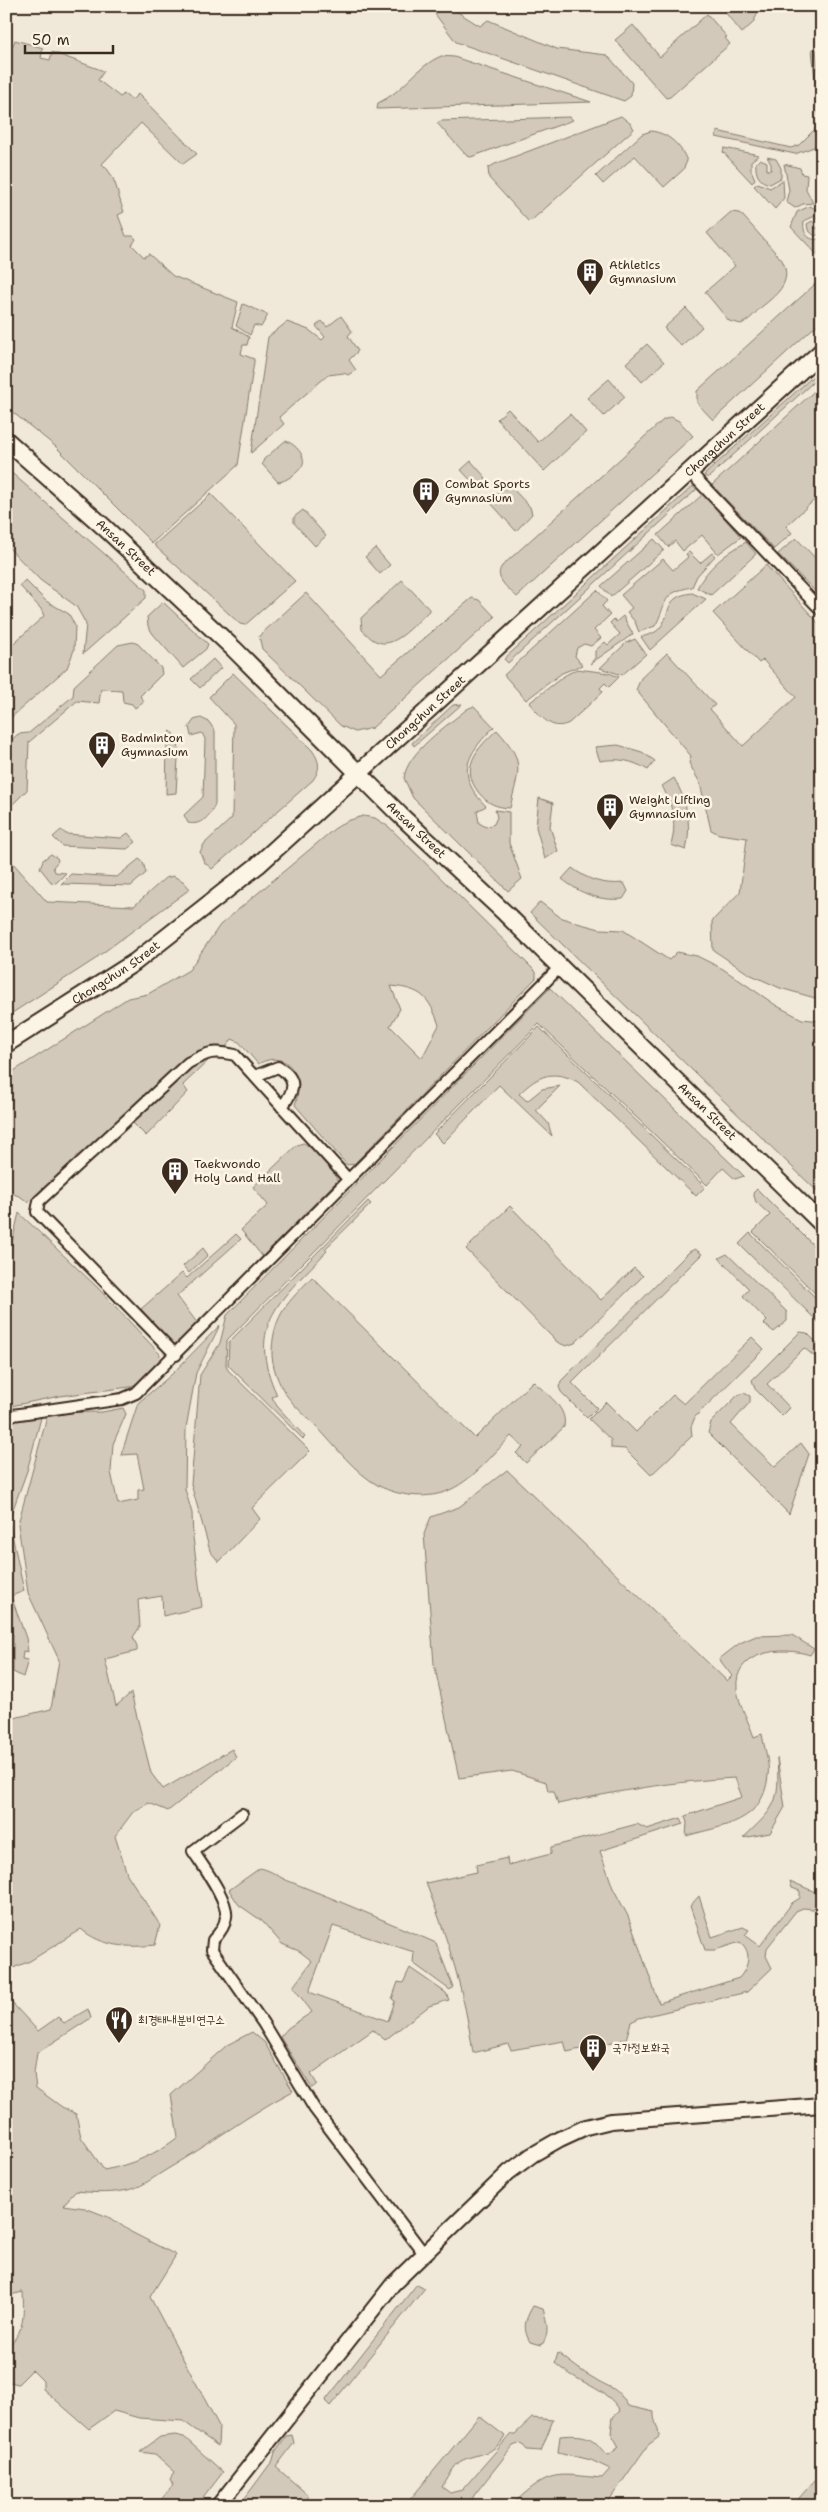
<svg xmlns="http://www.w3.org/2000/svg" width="828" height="2512" viewBox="0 0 828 2512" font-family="'Shantell Sans','Poor Story',sans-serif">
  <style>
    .green { fill: #d2c9ba; stroke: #867a6c; fill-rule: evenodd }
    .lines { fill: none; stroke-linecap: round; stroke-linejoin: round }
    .street-casing { stroke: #3b2a1e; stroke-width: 14 }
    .secondary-casing { stroke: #3b2a1e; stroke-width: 18 }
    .primary-casing { stroke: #3b2a1e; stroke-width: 20 }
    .street { stroke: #fcf5e5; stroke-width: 10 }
    .secondary { stroke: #fcf5e5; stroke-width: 14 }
    .primary { stroke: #fcf5e5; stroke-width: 16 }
    .labels { text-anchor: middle; stroke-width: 5; stroke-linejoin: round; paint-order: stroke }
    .poi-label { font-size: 12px; fill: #3b2a1e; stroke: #fcf5e5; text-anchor: start }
    .street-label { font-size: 12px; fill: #3b2a1e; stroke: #fcf5e5 }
  </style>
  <rect width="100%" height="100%" fill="#f0e9d9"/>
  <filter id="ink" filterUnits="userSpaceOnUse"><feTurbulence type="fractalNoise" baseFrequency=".02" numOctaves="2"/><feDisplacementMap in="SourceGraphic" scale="10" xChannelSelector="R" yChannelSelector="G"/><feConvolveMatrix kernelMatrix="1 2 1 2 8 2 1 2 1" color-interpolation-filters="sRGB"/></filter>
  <g filter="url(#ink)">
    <g class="green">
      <path d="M442,6h6l32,20 8,-6 69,29 50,6 25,28 -1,13 -7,5 -168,-59 -21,-28z"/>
      <path d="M720,6h41l-8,17 -11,10z"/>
      <path d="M707,14l20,23 -2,1 5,6 -60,53 -4,1 -51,-58 18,-15 27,32z"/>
      <path d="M15,40l28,8 -2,10 9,2 2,-8 52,19 -6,9 22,17 4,-3 8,6 6,-6 59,60 -14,10 -42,-41 -39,41c15,12 15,31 22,48l-6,3 8,21h7l3,3 -4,6 12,12 5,-3 24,22 65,26 -6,25 17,10 -2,8h-4l-2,9 13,5v3l-16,103 -86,78 -97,-97 -49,-39v-360l6,1z"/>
      <path d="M812,49h4l6,56v31l-8,11 -19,7 -79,-17 1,-6 74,17 8,-3 17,-17v-4l3,-3z"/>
      <path d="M441,56l13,1 137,45 -214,7 1,-6c25,-11 39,-37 63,-47z"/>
      <path d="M621,116l10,8 3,5 -102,91 -4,1 -39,-43 -1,-10 7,-4z"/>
      <path d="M570,117l3,3 -102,37 -4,-1 -30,-33 4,-2z"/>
      <path d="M651,131c17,2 30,14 36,30l-4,9 -19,17 -29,-31 -32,28 -7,-8 46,-42z"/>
      <path d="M724,148l35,7 -8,6v9l4,9 -3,4 -29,-31z"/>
      <path d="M767,157l9,2 5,9v10l-11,6c-11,-2 -15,-10 -14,-21l4,-4 7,3v8h4v-6z"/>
      <path d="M784,164l16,4 2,6 5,1 -1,14 7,14 -10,1 -8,4 -9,-6 3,-12z"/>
      <path d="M783,180l1,18 -9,11 -21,-23 4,-3 12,5z"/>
      <path d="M810,206l12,7v20l-7,3 -7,-6 -1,-6 5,-3 4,4 -1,4 4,-2 1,-5 -5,-6 -11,5c-2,12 5,22 18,17v22l-31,-33 6,-15z"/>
      <path d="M731,212l8,1 4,3 39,44c12,23 -7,36 -23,49 -5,6 -11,12 -18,15l-12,-3 -24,-29 30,-26 -28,-33z"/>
      <path d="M822,278v42l-109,100 -16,-17v-12z"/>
      <path d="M243,304l25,11 -7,12 -7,-2 -4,10 -14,-9z"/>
      <path d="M686,308l16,19 -21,19 -17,-18z"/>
      <path d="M341,316l11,15 -4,5 10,15 -9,9 7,10 -8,5 -4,-2 -16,2 -49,42 5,7 -33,29 17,-116 19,-15 22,8 13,10 3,-3 -9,-11 6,-5 5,6z"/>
      <path d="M647,344l17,18 -22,20 -16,-19z"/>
      <path d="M822,368v6l-114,104 -4,-3z"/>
      <path d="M609,379l16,18 -21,19 -17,-18z"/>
      <path d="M822,384v109l-36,33 6,7 -18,16 -62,-64z"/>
      <path d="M508,409l30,33 32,-28 16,18 -42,39 -47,-52z"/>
      <path d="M671,417l8,4 14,15 -176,161c-8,-8 -24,-19 -15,-31l161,-146z"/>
      <path d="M285,441c8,1 21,14 18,23 -3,8 -18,18 -25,18l-16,-18 2,-5z"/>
      <path d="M471,461l15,17 -9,9 -16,-17z"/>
      <path d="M6,468l140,122v8l-63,56 3,-30 -10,-18 -36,-26 -34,-35z"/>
      <path d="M693,486l3,4 -188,173 -4,-4z"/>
      <path d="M511,487l19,20 2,7 -16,17 -27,-30 13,-12z"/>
      <path d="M211,494l84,87 -50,44 -5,-1 -86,-79z"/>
      <path d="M703,494l38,43 -23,17 -16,-19 -19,16 -8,-10 -7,6 -10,-12z"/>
      <path d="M303,510l23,26 -11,10 -21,-23v-6z"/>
      <path d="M796,538l26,27v33l-44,-44z"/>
      <path d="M654,539l10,11 -53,47 -10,-11z"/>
      <path d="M746,542l10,12 -45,41 -14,-7c11,-21 28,-34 49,-46z"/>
      <path d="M375,548l15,17 -10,9 -15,-17z"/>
      <path d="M689,552l11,11 12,-10 3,3 -18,20 -5,11c-33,6 -24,17 -37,39l-16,6 -4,-10 -8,-10 5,-4 -11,-13 42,-36 10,11 15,-13 -2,-3z"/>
      <path d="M766,565l56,62v373l-42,-12 -31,-14 -36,-24 -1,-29 28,-29 7,-54 -28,-4 -8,-4 -11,-47 -11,-20 2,-7 -55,-66 5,-12 26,-25 48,52 -5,4 33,37 53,-49 -33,-37 -4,3 -46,-50z"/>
      <path d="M25,580l21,21 23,13 6,12 -1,24 -7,18 -61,54v-72l38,-34 -3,-7 -21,-23z"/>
      <path d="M402,580l28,30c-13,11 -34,39 -52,32 -7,-2 -11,-8 -16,-12l-1,-12z"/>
      <path d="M597,590l10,11 -5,5 8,9 -16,15 7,8 -10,8 -7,-2 -7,4 -2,8 7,9 -20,8 -36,27 -22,-25z"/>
      <path d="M306,593l75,82 91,-77 7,2 16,17 -123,111 -17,4 -14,-6 -79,-77 -3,-13z"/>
      <path d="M692,593l14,6 -56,51 -9,-13c6,-2 13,-3 18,-8 14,-16 3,-32 33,-36z"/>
      <path d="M163,602l45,42 -2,5 -23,19 -30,-34 -5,-8 -1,-9z"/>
      <path d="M623,616l10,18 -43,30 5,-6v-7l10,-9 3,3 12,-11 -10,-11 4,-4 2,3z"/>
      <path d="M635,639l11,15 -24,21 -22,-7 26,-25z"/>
      <path d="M133,642l5,2 23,24 1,6 -22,22 4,5 -9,7 -3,-4 -9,-2 -1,-12 -21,-1 -2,14 -22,-2 -48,41 -2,48 -21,21v-66l12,-11 11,-1 44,-37 1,-10 44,-41z"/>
      <path d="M213,659l8,9 -21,20 -9,-9z"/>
      <path d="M577,669l32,4 10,4 -10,10 -4,-4 -5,5 3,4 -34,31c-18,9 -28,-7 -40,-20l35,-27z"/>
      <path d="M233,673l79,77c8,12 9,18 1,30l-101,89 -8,-7 -4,-10 4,-8 28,-26 2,-94 -25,-27z"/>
      <path d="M462,704l-48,42 -2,-3 41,-38z"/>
      <path d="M474,706l20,21c-28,28 -39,48 -8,79l-9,5 2,12 7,4 8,-3 3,-7 -2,-7 14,2v31l13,36 -14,12 -95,-93 -9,-20c3,-26 44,-53 63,-69z"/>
      <path d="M201,718l8,4 6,9v73c-4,12 -14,22 -27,19l-4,-8 19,-18 2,-58 -3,-6 -11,3 -2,-9 5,-7z"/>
      <path d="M497,730c29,32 22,38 13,78 -14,-1 -22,-4 -31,-15 -20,-25 -2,-45 18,-63z"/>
      <path d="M171,731l8,10 -3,52 -10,1 1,-49 -5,-6z"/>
      <path d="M618,745l24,7 13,9 -7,9c-16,-10 -30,-12 -48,-9l-5,-14z"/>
      <path d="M674,778c13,23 18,46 12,72l-15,-5c6,-22 2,-39 -9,-59z"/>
      <path d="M539,798l14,5 -3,24 8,24 -13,8 -9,-32z"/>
      <path d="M363,816l12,2 14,9 147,145v6l-182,186 -7,1 -52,-60c10,-26 -6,-58 -37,-41l-19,-22 -7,-3 -6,8c-17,-3 -30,4 -44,13l-66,64 -88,78 -7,-5 -12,-5 -3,14v-130l122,-78 20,-4 41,-24 31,-45 114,-96 13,-8zM391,986c31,3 38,11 48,39l-17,33 -32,-32 10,-17z"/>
      <path d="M61,830l5,4 55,4 7,-5 8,9 -9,7 -65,-3 -9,-9z"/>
      <path d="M51,854l6,4 1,3 -5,6 2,5 11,1 -10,10 -5,-1 -11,-14 3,-8z"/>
      <path d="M6,855l41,47 87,4 31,-28 8,-2 10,5 7,8 -93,68v1l-91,59z"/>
      <path d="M139,859l4,3 3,11 -15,13 -70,-2 10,-10 46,3z"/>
      <path d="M572,868c16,12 31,17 52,15l4,8 -5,8c-24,2 -42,-5 -61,-20z"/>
      <path d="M540,902l20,15 17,6 23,6 23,1 46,30 8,-8 20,4 26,13 54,37 25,13 20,2v175l-292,-283z"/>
      <path d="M550,988l194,188 -9,3 -12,-11 -16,17 -168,-161 -312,316 -1,25 2,5 82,81 -58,57 8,11 -41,43 -9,-11 -19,-67 9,-109 20,-32 7,-28z"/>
      <path d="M539,1027l166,160 -9,9 -118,-114c-25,-13 -40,-7 -59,12l8,7 15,-12 18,-3 -24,24 12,13 4,13 -53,-51 -56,58 -9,-9z"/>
      <path d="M214,1055l-31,30 5,7 -42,44 -14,-14 62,-57z"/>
      <path d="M303,1143c8,2 34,30 34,38l-72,74 -3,1 -21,-26 27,-25 -15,-18 44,-42z"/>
      <path d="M757,1189l65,65v46l-69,-68 17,-17 -14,-13 -3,-9z"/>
      <path d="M368,1201l3,3 -46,45 2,2c-45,48 -83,73 -50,144l-5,2 5,9 28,31 -2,2 -75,-74 1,-23z"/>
      <path d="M510,1206l91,94 33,-32 9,8 -68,67 -9,3 -9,-4 -91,-93z"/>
      <path d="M19,1213l79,75 62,66 -1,9 -16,17 -13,7 -70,9 -54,11v-140z"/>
      <path d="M750,1233l72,71v22l-83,-82z"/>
      <path d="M236,1234l5,5 -64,57 21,28 -15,16 -8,4 -3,-1 -31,-34 41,-36 5,5z"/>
      <path d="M203,1248l5,7 -19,18 -6,-7z"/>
      <path d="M695,1249l7,5 -130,129 25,25 -10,10 -26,-26 -2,-5 2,-6 128,-129z"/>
      <path d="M727,1254l60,58v9l-13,11 -10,-8 3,-3 -24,-25 6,-7 -30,-31z"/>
      <path d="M312,1277l163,161 58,-57c13,13 35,26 31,46l-38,36 -10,-10 7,-6 -12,-11c-19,19 -39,46 -66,56 -21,7 -46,4 -66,-6 -25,-14 -43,-39 -63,-60 -9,-9 -21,-19 -29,-30 -8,-11 -16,-31 -15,-46 2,-37 17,-48 40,-73z"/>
      <path d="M220,1325l-24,48 -10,55 -1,61 7,24 1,24 9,70 -39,9 -1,-20 -24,4 2,27 -7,10 4,9v5l-32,8 11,47 15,-13 20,80 12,16 69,-40 4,8 -68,54 -19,-8 -16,9 -18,24 12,38 33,51 -5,20c-26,3 -53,2 -74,-16l-51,32 -24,10v-236l4,-16 41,-10 8,-49 -31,-67 -10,-69 30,-111 54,-1 21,-4 3,6 -13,30 -2,28 7,32 20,-4v-10l6,-1 -7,-35 -16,1 17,-52 33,-28z"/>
      <path d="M800,1332l7,1 13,13 1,6 -7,4 -10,-8 -37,36 23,24 -8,8 -27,-27 -3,-9z"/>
      <path d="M752,1337l12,12 -69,68 -4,10 1,9 -41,39 -26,-26 -14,-1v-8l-22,-21 17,-17 30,30 37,-37 11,9z"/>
      <path d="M744,1393l6,3v6l-19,22 44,43 26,-24 8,11 -20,60 -81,-81 3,-11 27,-27z"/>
      <path d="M42,1414l-15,57 -18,49 15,71 -13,5 15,42 2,14 -5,-1 -1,8 6,1 -5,17 -10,-5v-38l-7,-7v-207z"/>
      <path d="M507,1470l220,211 5,-5 -13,-17 21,-16 16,-7 36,-1 22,14 -4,6c-26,-9 -77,-5 -73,34 2,16 12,33 17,48l8,-3c2,13 8,29 6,42 -5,47 -44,49 -82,60l1,-13 -2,-7 57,-19 -7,-19c-60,3 -118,13 -177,26l-4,-13h-6l-2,-9 -34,-11 -53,7 -25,-114 -10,-130 7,-17 28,-10z"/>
      <path d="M777,1758l8,49 -15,26 -27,5c33,-31 37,-35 34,-80z"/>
      <path d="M681,1818l2,6 -83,27 13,37 15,28 31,87 80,-25c9,-10 14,-26 1,-36l-25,8h-10l-15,-44 9,-10 13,41 31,-10 6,3 -4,5 15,11 32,-43 8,-5v-7l-8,-3 -2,-7 32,14v15l-19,-2 -7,3 -29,37 -1,8 6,12 -25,24 -108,26 -8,4 -5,17 -59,13 -3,-11 -53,9 -3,-6 -35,9c-8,-59 -25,-114 -47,-170l51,-11 -1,-7 31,-7 1,7 43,-11v-7l86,-23 10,5z"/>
      <path d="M260,1868c14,3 19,10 31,14 49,19 97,40 145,61l17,44 -3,3 -37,-27 1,-11 -81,-26 -24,66 79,29 7,-20 -3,-2 6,-17 5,1 7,-15 36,25 3,7 -20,6 -44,34 -12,-10 -62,44 6,10 -5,4 -32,-51 8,-9 24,-16 -19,-25 19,-26 -13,-10 -17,-7 -20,-23 -23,-16 -10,-15z"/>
      <path d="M6,2000l7,4 25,27 20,-14 6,6 24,-14 3,9 -54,35 -3,20 2,15 26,19 14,7 5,23 23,33c27,-5 53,-16 74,-33l-7,-42 56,-50 25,-13 12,10 29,49c-44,23 -84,54 -127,79 -10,6 -23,16 -34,19 -19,5 -36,4 -56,2l-13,14 22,3 26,10 20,14 45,23 -26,42 69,129 -1,20 -35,-25 -44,-3 -25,-7 -25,18 -46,-40v-8l-11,-11 -14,14 -12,-3v-34c19,-13 18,-34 17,-55l-17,4z"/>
      <path d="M417,2284l8,4 -95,118 -5,-5z"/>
      <path d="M533,2306l10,3c4,13 7,24 -1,36l-12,-3c-8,-14 -5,-22 3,-36z"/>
      <path d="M558,2353c12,9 24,19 37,26 18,11 21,7 33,27l26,6c-1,9 5,15 5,25l-11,8 -43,61h-91l1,-4c36,-33 40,-28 87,-24l8,-9 -19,-9 -33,-8 2,-16c10,-1 25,-2 34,5 6,5 8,11 15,14l10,-8 -8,-14 2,-16 7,-6c-11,-22 -45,-29 -65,-48z"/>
      <path d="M479,2416l26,20c-9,19 -29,17 -44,25 -7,4 -14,18 -19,26l8,6 12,-3 49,-56h4l17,-16 21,2 -12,31 -14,-1 -6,-7 -8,3 -38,48 -3,5 8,7h-44l-7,-5 -5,5h-12l-4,-4z"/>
      <path d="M175,2435l9,2 39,35 -26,34h-41l17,-21 -3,-6 5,-7 -20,-18 -15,-2 20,-15z"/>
      <path d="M292,2435l2,8 -18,24 33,29 -7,10h-63l34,-46 2,-8 11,-16z"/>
      <path d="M822,2472v34h-30z"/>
    </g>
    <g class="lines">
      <g class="street-casing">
        <g id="street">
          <path d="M690,472l132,139"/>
          <path d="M255,1076l23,-9c20,12 17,23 4,40"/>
          <path d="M176,1355l-139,-143 2,-11 149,-138c20,-11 25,-13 47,-8l113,124"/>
          <path d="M6,1416l116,-17 14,-6 423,-425"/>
          <path d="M242,1814l-49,37c9,14 36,49 33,66 -1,9 -7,17 -13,23l-1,10 51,73 51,85 111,147"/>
        </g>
      </g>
      <g class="secondary-casing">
        <path id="secondary" d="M218,2506l175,-222 116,-112 23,-17 28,-16 26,-12 25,-6 211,-16"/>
      </g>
      <g class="primary-casing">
        <g id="primary">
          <path id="s1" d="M6,440l98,87 130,122 166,166 105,98 317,311"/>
          <path id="s2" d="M6,1044l129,-82 123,-97 564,-514"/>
        </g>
      </g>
      <use href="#street" class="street"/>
      <use href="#secondary" class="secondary"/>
      <use href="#primary" class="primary"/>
    </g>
  </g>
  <defs>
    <g id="building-pin" transform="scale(1.4375)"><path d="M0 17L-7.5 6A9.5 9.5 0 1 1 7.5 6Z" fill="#3b2a1e" stroke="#fcf5e5"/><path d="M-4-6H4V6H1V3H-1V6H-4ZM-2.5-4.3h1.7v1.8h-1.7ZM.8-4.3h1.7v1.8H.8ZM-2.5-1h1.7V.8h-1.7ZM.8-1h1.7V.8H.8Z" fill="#fff"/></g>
    <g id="restaurant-pin" transform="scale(1.4375)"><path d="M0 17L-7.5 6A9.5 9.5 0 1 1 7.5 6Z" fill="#3b2a1e" stroke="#fcf5e5"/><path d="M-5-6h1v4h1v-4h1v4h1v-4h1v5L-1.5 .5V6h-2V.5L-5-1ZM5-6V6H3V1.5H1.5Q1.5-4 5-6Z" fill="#fff"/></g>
  </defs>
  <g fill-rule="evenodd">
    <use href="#building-pin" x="590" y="272"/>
    <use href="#building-pin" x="426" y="491"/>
    <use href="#building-pin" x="102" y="745"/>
    <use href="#building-pin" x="610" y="807"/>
    <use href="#building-pin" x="175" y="1171"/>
    <use href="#restaurant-pin" x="119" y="2020"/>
    <use href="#building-pin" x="593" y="2048"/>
  </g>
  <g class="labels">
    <g class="poi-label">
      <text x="609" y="269">Athletics<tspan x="609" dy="14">Gymnasium</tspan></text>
      <text x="445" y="488">Combat Sports<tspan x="445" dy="14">Gymnasium</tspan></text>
      <text x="121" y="742">Badminton<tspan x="121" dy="14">Gymnasium</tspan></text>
      <text x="629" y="804">Weight Lifting<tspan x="629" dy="14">Gymnasium</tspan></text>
      <text x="194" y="1168">Taekwondo<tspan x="194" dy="14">Holy Land Hall</tspan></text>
      <text x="138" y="2024">최경태내분비연구소</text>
      <text x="612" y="2052">국가정보화국</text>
    </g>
    <g class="street-label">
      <text dy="4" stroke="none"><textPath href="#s2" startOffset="941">Chongchun Street</textPath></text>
      <text dy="4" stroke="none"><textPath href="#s1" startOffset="161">Ansan Street</textPath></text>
      <text dy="4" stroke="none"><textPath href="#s2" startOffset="536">Chongchun Street</textPath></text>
      <text dy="4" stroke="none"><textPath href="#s1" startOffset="566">Ansan Street</textPath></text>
      <text dy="4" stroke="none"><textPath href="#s2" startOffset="131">Chongchun Street</textPath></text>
      <text dy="4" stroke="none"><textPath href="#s1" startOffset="971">Ansan Street</textPath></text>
    </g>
  </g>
  <rect width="828" height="2512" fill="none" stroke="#fcf5e5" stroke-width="25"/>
  <rect x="12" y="12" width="803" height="2487" fill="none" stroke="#3b2a1e" stroke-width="2" filter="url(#ink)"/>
  <path d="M25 45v8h88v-8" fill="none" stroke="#3b2a1e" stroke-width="2.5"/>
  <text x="32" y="45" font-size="15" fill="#3b2a1e" stroke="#fcf5e5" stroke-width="4" paint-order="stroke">50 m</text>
</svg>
